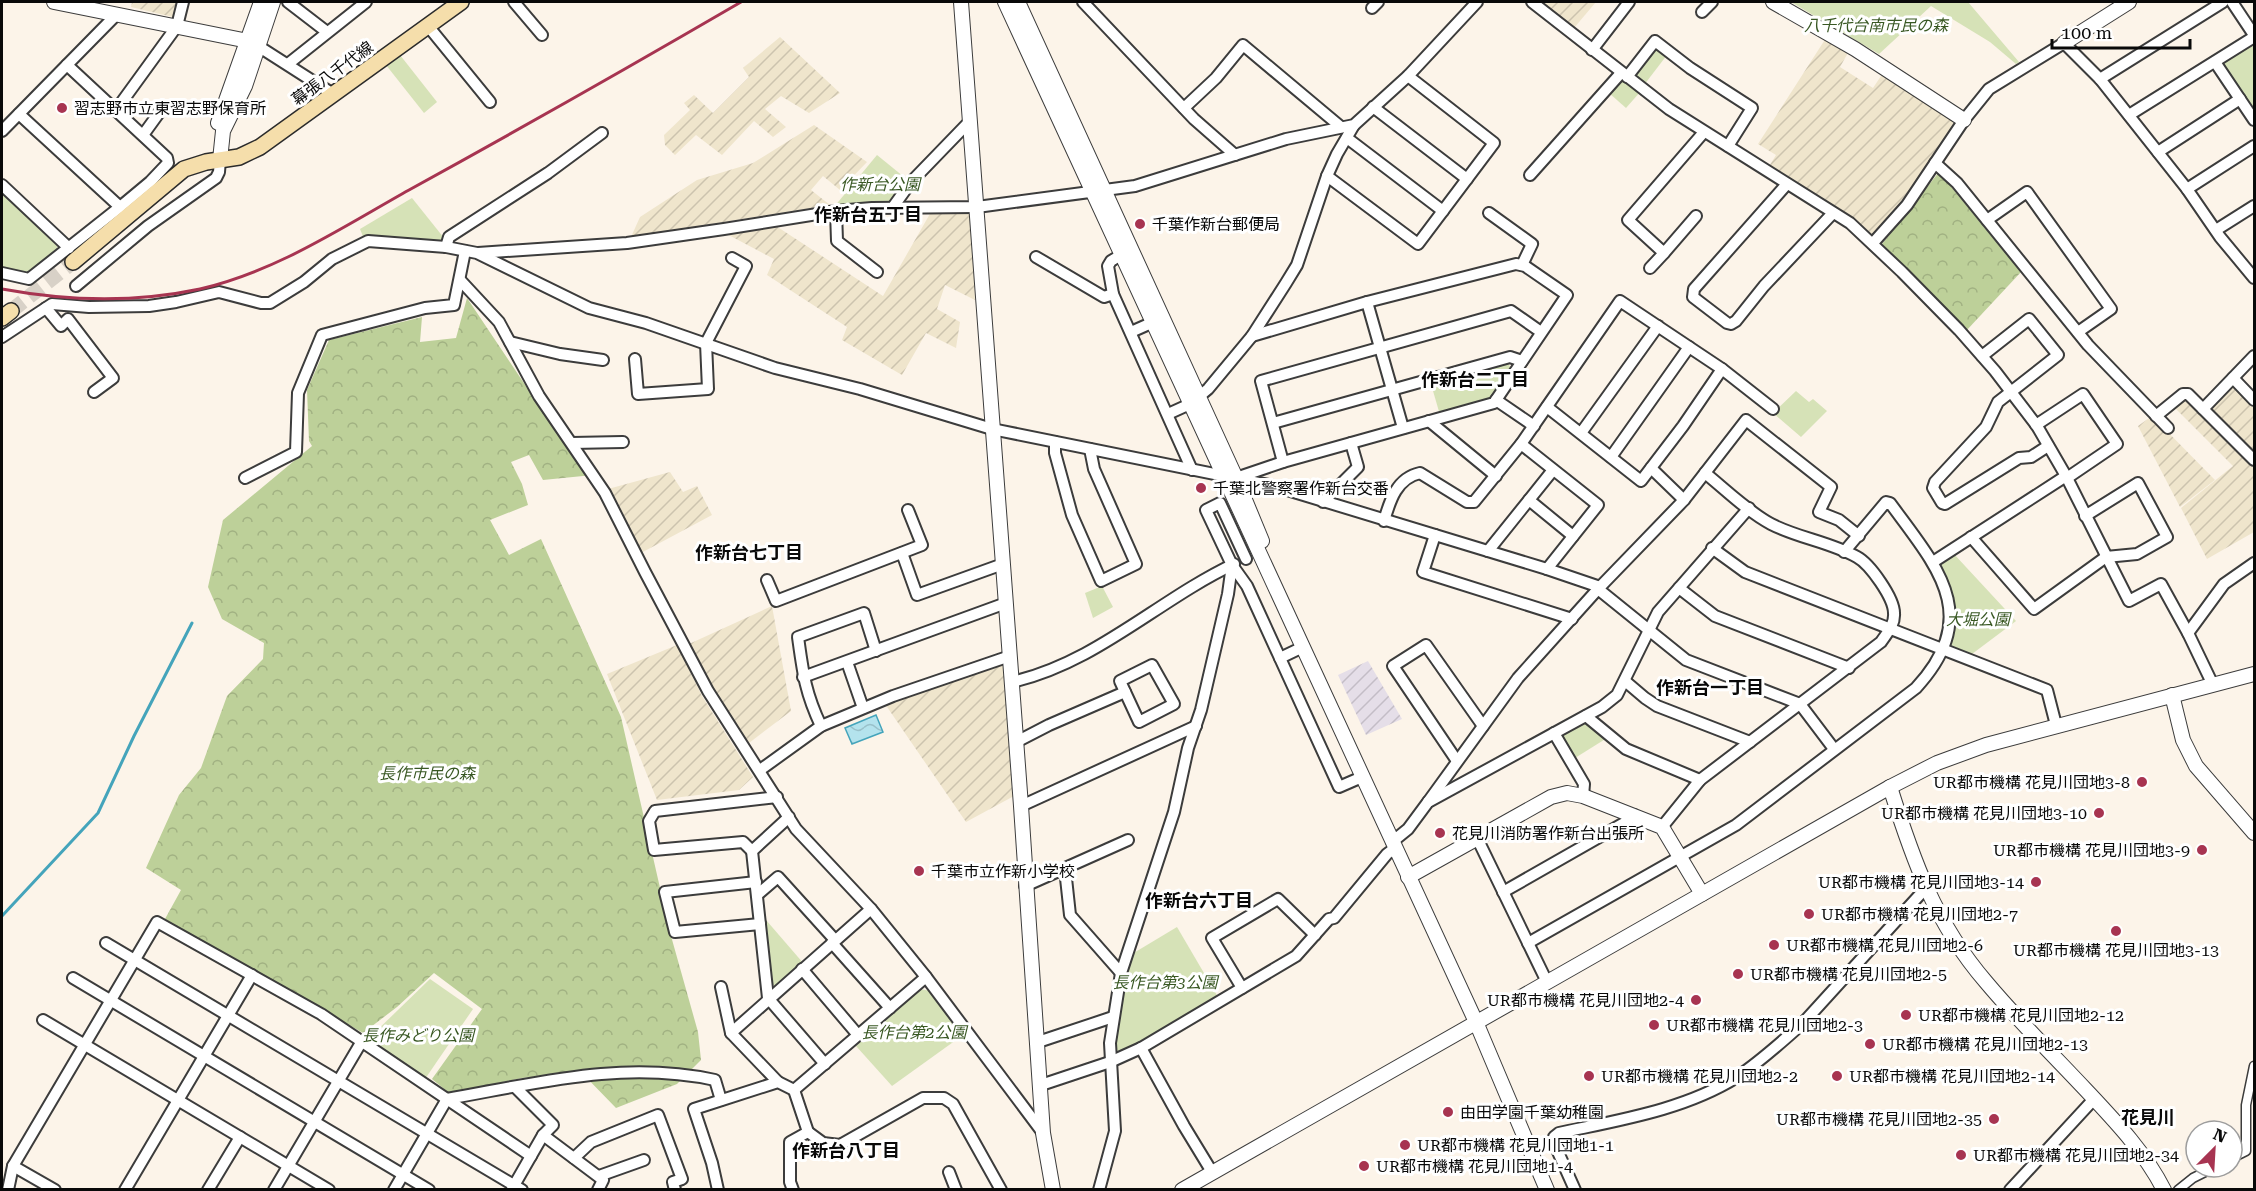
<svg xmlns="http://www.w3.org/2000/svg" width="2256" height="1191" viewBox="0 0 2256 1191" font-family="'Roboto Serif','Noto Sans JP',serif">
  <style>
    .industrial { fill: url(#industrial-furrows) }
    .farmland { fill: url(#farmland-furrows) }
    .grass { fill: #d6e2b7 }
    .forest { fill: url(#forest-crowns) }
    .water { fill: url(#water-waves); stroke: #44a4bb; stroke-width: 1.5 }
    .lines { fill: none; stroke-linecap: round; stroke-linejoin: round }
    .stream { stroke: #44a4bb; stroke-width: 3 }
    .secondary-tunnel { stroke: #d8d1c7; stroke-width: 15; stroke-dasharray: 15 8; stroke-linecap: butt }
    .pedestrian-casing { stroke: #3c3c3c; stroke-width: 11 }
    .minor-casing { stroke: #3c3c3c; stroke-width: 14 }
    .tertiary-casing { stroke: #3c3c3c; stroke-width: 16 }
    .secondary-casing { stroke: #2b2b2b; stroke-width: 18 }
    .pedestrian { stroke: #fff; stroke-width: 8 }
    .minor { stroke: #fff; stroke-width: 10 }
    .tertiary { stroke: #fff; stroke-width: 14 }
    .secondary { stroke: #f5deab; stroke-width: 15 }
    .rail { stroke: #a73451; stroke-width: 3 }
    .poi-dot { fill: #a73451; stroke: #fff; stroke-width: 2 }
    .labels { text-anchor: middle; stroke-width: 6; stroke-linejoin: round; paint-order: stroke }
    .park-label { font-size: 16px; font-style: italic; fill: #395823; stroke: #fff }
    .street-label { font-size: 16px; fill: #090909; stroke: #fff }
    .poi-label { font-size: 16px; fill: #090909; stroke: #fff; text-anchor: start }
    .neighbourhood-label { font-size: 18px; font-weight: bold; fill: #090909; stroke: #fff }
  </style>
  <defs>
    <pattern id="industrial-furrows" width="10" height="10" patternUnits="userSpaceOnUse" patternTransform="scale(1.5)"><rect width="10" height="10" fill="#e5dee8"/><path d="M-1 1l2-2M0 10L10 0M9 11l2-2" fill="none" stroke="#c3bdc6"/></pattern>
    <pattern id="farmland-furrows" width="10" height="10" patternUnits="userSpaceOnUse" patternTransform="scale(1.5)"><rect width="10" height="10" fill="#efe5cc"/><path d="M-1 1l2-2M0 10L10 0M9 11l2-2" fill="none" stroke="#ccc3ae"/></pattern>
    <pattern id="forest-crowns" width="20" height="18" patternUnits="userSpaceOnUse" patternTransform="scale(1.5)"><rect width="20" height="18" fill="#bdd099"/><path d="M2 6a3 3 0 1 1 6 0M12 15a3 3 0 1 1 6 0" fill="none" stroke="#a1b182"/></pattern>
    <pattern id="water-waves" width="16" height="10" patternUnits="userSpaceOnUse" patternTransform="scale(1.5)"><rect width="16" height="10" fill="#b4e3ed"/><path d="M0 5q4-4 8 0t8 0" fill="none" stroke="#99c1ca"/></pattern>
  </defs>
  <rect width="100%" height="100%" fill="#fcf4e9"/>
  <path class="industrial" d="M1368,661l34,58 -36,16 -28,-60z"/>
  <g class="farmland">
    <path d="M132,2h48l-3,16 -46,-11z"/>
    <path d="M1541,2h55l-22,26z"/>
    <path d="M780,37l60,56 -31,20 -28,-17 -16,13 21,18 -13,10 -19,-16 -32,34 -26,-20 -21,20 -10,-10 -1,-10 26,-25 -6,-7 10,-8 19,18 36,-36 -6,-9z"/>
    <path d="M1826,38l23,13 -9,16 33,21 10,-15 66,43 4,5v6l-55,82 -24,26 -5,1 -101,-68 8,-13 -18,-11z"/>
    <path d="M814,125l53,37 -27,28 -17,-14 -12,14 19,15 -199,32 9,-20 57,-37 56,-17z"/>
    <path d="M931,212l40,1 4,87 -30,-15 -8,24 23,13 -4,26 -30,-15 -24,42 -60,-35 5,-13 -80,-52 7,-16 -51,-27 50,-8 110,72z"/>
    <path d="M2232,386h4l18,19v51l-44,-45 2,-6z"/>
    <path d="M2185,398l69,70v64l-47,27 -26,-51 52,-42 -60,-60z"/>
    <path d="M2152,416l63,64 -35,27 -42,-81z"/>
    <path d="M670,472l13,20 14,-6 15,29 -71,38 -33,-64z"/>
    <path d="M772,606l19,105 -42,32 -38,-56 -22,-43z"/>
    <path d="M677,645l25,51 51,81 -14,13 -82,10 -50,-126z"/>
    <path d="M1004,665l10,131 -48,26 -81,-118z"/>
  </g>
  <g class="grass">
    <path d="M1791,2h177l51,60 -3,2 -26,-22 -59,-36 -52,48z"/>
    <path d="M2250,44l4,1v69l-32,-49v-4z"/>
    <path d="M1654,49h5l8,6 -23,30 -8,-7v-5z"/>
    <path d="M400,55l37,47 -13,11 -38,-48z"/>
    <path d="M1626,80l15,11 -15,17 -17,-15 11,-12z"/>
    <path d="M877,155l32,26 -17,22 -58,4z"/>
    <path d="M2,193l55,53v4l-27,22 -4,1 -24,-5z"/>
    <path d="M412,198l32,40 -6,3 -74,-2 -4,-10z"/>
    <path d="M1507,362l4,6 -21,30 -6,4 -44,13 -9,-31z"/>
    <path d="M1796,391l13,11 4,-3 14,12 -26,26 -28,-24z"/>
    <path d="M1953,553l63,68 -44,33 -20,-8 -2,-3 1,-48 -10,-29v-4z"/>
    <path d="M1102,586l11,21 -20,11 -8,-25z"/>
    <path d="M1584,723l5,1 18,14 -32,20 -12,-20 1,-4z"/>
    <path d="M766,920l38,44 -28,23 -3,-2z"/>
    <path d="M1177,927l41,70 -100,59 -4,-1 4,-41 14,-60z"/>
    <path d="M430,979l43,30 -48,70 -58,-39z"/>
    <path d="M916,988l14,3 33,44 -71,51 -36,-40z"/>
  </g>
  <g class="forest">
    <path d="M1939,172l82,100 -55,59 -84,-87z"/>
    <path d="M467,298l93,139 33,38 -50,5 -14,-25 -18,7 11,22 6,21 -38,15 19,35 32,-16 80,178 50,219 27,96 3,28 -24,24 -61,24 -35,-36 -59,6 -73,15 -17,-14 50,-70 -48,-36 -37,34 -34,26 -198,-114 16,-29 -35,-22 33,-73 22,-27 26,-72 36,-37 1,-16 -42,-24 -14,-32 15,-67 89,-74 -3,-5 -2,-51 22,-50 93,-23 -2,25 36,-4z"/>
  </g>
  <path class="water" d="M876,715l7,17 -31,12 -7,-16z"/>
  <g class="lines">
    <path class="stream" d="M2,916l96,-103 36,-77 58,-113"/>
    <path class="secondary-tunnel" d="M11,311l62,-49"/>
    <g class="pedestrian-casing">
      <g id="pedestrian">
        <path d="M2232,1158l14,-7v-46l8,-39"/>
        <path d="M2178,1190l15,-12 22,-11"/>
      </g>
    </g>
    <g class="minor-casing">
      <g id="minor">
        <path d="M288,2l39,30"/>
        <path d="M514,2l28,33"/>
        <path d="M1083,2l111,117 41,36"/>
        <path d="M1532,2l137,107 181,114 52,49 57,58 36,41 42,55 29,50 63,125 32,-17 27,49 25,52"/>
        <path d="M2232,2l22,33"/>
        <path d="M1372,8l6,-6"/>
        <path d="M1702,12l10,-10"/>
        <path d="M428,26l62,76"/>
        <path d="M258,46l75,48"/>
        <path d="M1592,50l37,-48"/>
        <path d="M2215,62l39,58"/>
        <path d="M288,64l78,-62"/>
        <path d="M1627,77l28,-36 35,27 62,40 -24,38"/>
        <path d="M2100,79l123,-77"/>
        <path d="M1373,107l94,72"/>
        <path d="M1184,108l32,-30 27,-33 98,82"/>
        <path d="M116,110l61,-84 6,-24"/>
        <path d="M19,114l101,93"/>
        <path d="M2129,115l125,-78"/>
        <path d="M2,131l115,-117"/>
        <path d="M143,135l21,-29"/>
        <path d="M1347,138l96,73"/>
        <path d="M2158,152l82,-53"/>
        <path d="M1935,163l22,20 131,162 80,83"/>
        <path d="M1530,175l91,-102"/>
        <path d="M1327,176l91,68 76,-101 -86,-67"/>
        <path d="M1787,184l-93,105 -1,8 34,26 4,1 5,-3 28,-35 69,-73"/>
        <path d="M2,185l67,63"/>
        <path d="M2187,189l67,-43"/>
        <path d="M893,207l18,-25 59,-61"/>
        <path d="M836,211l1,30 40,31"/>
        <path d="M1489,213l43,31 -10,21"/>
        <path d="M1696,216l-32,37 -36,-33 76,-88"/>
        <path d="M1987,220l40,-28 84,117 -33,23"/>
        <path d="M2216,230l38,-24"/>
        <path d="M1873,243l34,-38 57,-85 25,-31 75,-46 36,36 87,110 33,48 34,41"/>
        <path d="M446,247l3,-10 99,-64 54,-40"/>
        <path d="M478,253l149,-10 97,-14 112,-18 36,-3 105,-1 158,-21 151,-47 68,-14 54,-49 69,-74"/>
        <path d="M1121,255l-10,6 -3,5 5,28 79,176"/>
        <path d="M1036,257l68,40 9,-3"/>
        <path d="M1650,268l14,-15"/>
        <path d="M2,273l27,6 91,-72 30,-25 18,-19 -1,-5 -100,-93"/>
        <path d="M460,280l39,42 40,74 66,97 40,79 63,119 88,138 75,80 55,68 117,156"/>
        <path d="M76,286l72,-60 68,-48 3,-6 1,-12"/>
        <path d="M1367,302l36,126"/>
        <path d="M46,308l15,18 7,-7 45,59 -19,14"/>
        <path d="M1131,332l27,-12"/>
        <path d="M2,337l50,-33 37,3 60,-1 27,-4 43,-10 42,11h9l34,-21 28,-23 36,-18 78,6 31,6 112,55 57,15 129,45 85,21 132,40 282,57 273,83 53,18"/>
        <path d="M510,342l50,12 43,6"/>
        <path d="M1982,356l47,-37 29,36 -60,47 -12,25 -51,55 -2,6 9,15 3,1 74,-46 12,-1 17,-11"/>
        <path d="M2254,356l-51,53 51,51"/>
        <path d="M635,359l3,35 70,-5 -2,-46 40,-77 -14,-8"/>
        <path d="M2233,378l21,22"/>
        <path d="M1496,400l38,26"/>
        <path d="M1547,407l94,74 42,-55 39,-57"/>
        <path d="M1168,414l22,-10 18,-15 44,-53 34,-53 11,-18 30,-89 10,-22 17,-29"/>
        <path d="M2156,416l27,-22h5l15,15"/>
        <path d="M1429,421l67,55"/>
        <path d="M1273,423l237,-66 12,4"/>
        <path d="M2036,425l47,-31 34,50 -50,34"/>
        <path d="M1581,433l77,-107"/>
        <path d="M1055,442v11l17,62 29,66 35,-17 -42,-95 -4,-20"/>
        <path d="M572,443l51,-1"/>
        <path d="M1521,444l77,61 -51,64"/>
        <path d="M1611,457l78,-110"/>
        <path d="M1283,462l-22,-81 250,-70 30,21"/>
        <path d="M1651,468l33,32"/>
        <path d="M245,478l51,-26 2,-59 24,-58 103,-27 29,-3 11,-54"/>
        <path d="M1236,478l47,-16 211,-59 73,-108 -42,-29 -9,-2 -149,38 -115,34"/>
        <path d="M1529,500l44,36"/>
        <path d="M1323,502l35,-35 -7,-24"/>
        <path d="M1384,521c6,-21 13,-43 36,-48l47,29h7l47,-58 99,-143 102,68 51,40"/>
        <path d="M1435,535l-12,37 149,47"/>
        <path d="M1971,537l63,72 72,-52 31,-3 30,-17 -29,-54 -53,33"/>
        <path d="M1712,548l33,24 302,118 9,35"/>
        <path d="M1488,551l65,-81"/>
        <path d="M902,553l15,42 86,-31"/>
        <path d="M1246,559l-26,-56 -14,7 26,55 15,21 92,201 23,-10"/>
        <path d="M1933,562l133,-86"/>
        <path d="M767,580l9,21 146,-56 -14,-35"/>
        <path d="M1679,588l36,28 134,52"/>
        <path d="M1598,589l88,71 114,44 34,45"/>
        <path d="M2188,633l36,-49 30,-21"/>
        <path d="M1280,658l23,-11"/>
        <path d="M847,662l16,46"/>
        <path d="M1152,665l22,39 -35,18 -19,-41z"/>
        <path d="M803,677l203,-74"/>
        <path d="M1625,681l20,17 12,8 93,36"/>
        <path d="M1012,682c84,-19 146,-82 222,-118"/>
        <path d="M1586,716l40,33 74,31"/>
        <path d="M821,726c-16,-34 -18,-53 -23,-89l66,-24 12,38"/>
        <path d="M1554,733l30,51 -1,12"/>
        <path d="M1016,742l33,-17 76,-33"/>
        <path d="M1457,761l-64,-95 33,-21 57,81"/>
        <path d="M760,770l61,-44 72,-30 117,-40"/>
        <path d="M1428,802l90,-124 80,-89 86,-89 62,-80 85,67 -12,25 20,8 20,16"/>
        <path d="M1021,806l175,-80"/>
        <path d="M789,817l-37,34 16,147 57,66"/>
        <path d="M1662,827l38,-47 181,-138c6,-9 14,-17 13,-29 0,-15 -24,-49 -37,-56 -27,-15 -59,-19 -86,-33 -24,-13 -45,-34 -66,-51"/>
        <path d="M1477,838l70,144"/>
        <path d="M1392,842l16,-13 20,-27 174,-95 15,-12 41,-83 91,-104"/>
        <path d="M752,851l-9,-9 -89,8 -5,-29 6,-10 122,-14"/>
        <path d="M1065,869l5,46 51,58"/>
        <path d="M756,882l-91,10 10,40 85,-8"/>
        <path d="M1025,886l103,-46"/>
        <path d="M1503,892l121,-69 10,-8"/>
        <path d="M757,895l21,-18 57,63"/>
        <path d="M106,943l416,247"/>
        <path d="M832,943l58,65"/>
        <path d="M1528,943l208,-118 180,-137c67,-73 21,-121 -26,-185l-4,-1 -42,50"/>
        <path d="M802,969l56,66"/>
        <path d="M73,978l356,212"/>
        <path d="M721,987l10,46 47,49"/>
        <path d="M1242,988l-30,-50 66,-39 37,36"/>
        <path d="M43,1020l286,170"/>
        <path d="M731,1033l140,-124"/>
        <path d="M1038,1042l75,-25"/>
        <path d="M1141,1048l43,78 28,46"/>
        <path d="M1041,1085l69,-23 31,-14 155,-92 33,-37 5,-1 53,-64 8,-6"/>
        <path d="M808,1132l15,11 17,2 83,-47h21l9,6 48,86"/>
        <path d="M543,1135l60,45 -5,10"/>
        <path d="M574,1158l17,-16 67,-27 24,64 -9,3 2,8"/>
        <path d="M13,1166l42,24"/>
        <path d="M949,1172l7,18"/>
        <path d="M599,1176l45,-16"/>
        <path d="M512,1189l31,-54 10,-10 -38,-38"/>
        <path d="M8,1190l5,-24 144,-244 164,92 210,142"/>
        <path d="M125,1190l127,-215"/>
        <path d="M208,1190l32,-53"/>
        <path d="M274,1190l88,-149"/>
        <path d="M394,1190l53,-91c91,-16 176,-39 268,-19l6,20"/>
        <path d="M718,1190l-6,-27 -18,-54 84,-27 16,8 132,-113"/>
        <path d="M793,1190l-3,-8v-40l18,-10 -14,-42"/>
        <path d="M1099,1190l16,-59 -5,-88 11,-70 53,-161 14,-64 13,-38 27,-116 4,-29"/>
        <path d="M1575,1190l-21,-47v-6l5,-4c60,-13 125,-23 178,-56 24,-16 46,-36 67,-55l121,-133"/>
        <path d="M2010,1190l84,-91"/>
      </g>
    </g>
    <g class="tertiary-casing">
      <g id="tertiary">
        <path d="M54,2l194,39 10,5"/>
        <path d="M961,2l60,804 22,327 10,57"/>
        <path d="M1005,2l471,1020 71,168"/>
        <path d="M1018,2l218,476 26,63"/>
        <path d="M1773,2l82,47 109,71"/>
        <path d="M2064,43l65,-41"/>
        <path d="M218,123l43,-121"/>
        <path d="M220,160l3,-29 22,-45 28,-84"/>
        <path d="M2172,695l11,45 13,26 58,67"/>
        <path d="M1890,787c23,73 45,136 96,195 31,37 66,72 99,107 29,31 60,63 79,101"/>
        <path d="M1408,877l143,-80 16,-4 16,3 79,31 40,67"/>
        <path d="M1182,1190l708,-403 47,-24 49,-18 268,-71"/>
      </g>
    </g>
    <g class="secondary-casing">
      <g id="secondary">
        <path d="M73,262l111,-93 22,-7 33,-5 21,-10 201,-145"/>
        <path d="M2,318l9,-7"/>
      </g>
    </g>
    <use href="#pedestrian" class="pedestrian"/>
    <use href="#minor" class="minor"/>
    <use href="#tertiary" class="tertiary"/>
    <use href="#secondary" class="secondary"/>
    <path class="rail" d="M2,289c65,12 132,14 198,0 77,-18 141,-61 209,-99 111,-61 222,-124 332,-188"/>
  </g>
  <g class="poi-dot">
    <circle cx="62" cy="108" r="6"/>
    <circle cx="1140" cy="224" r="6"/>
    <circle cx="1201" cy="488" r="6"/>
    <circle cx="2142" cy="782" r="6"/>
    <circle cx="2099" cy="813" r="6"/>
    <circle cx="1440" cy="833" r="6"/>
    <circle cx="2202" cy="850" r="6"/>
    <circle cx="919" cy="871" r="6"/>
    <circle cx="2036" cy="882" r="6"/>
    <circle cx="1809" cy="914" r="6"/>
    <circle cx="2116" cy="931" r="6"/>
    <circle cx="1774" cy="945" r="6"/>
    <circle cx="1738" cy="974" r="6"/>
    <circle cx="1696" cy="1000" r="6"/>
    <circle cx="1906" cy="1015" r="6"/>
    <circle cx="1654" cy="1025" r="6"/>
    <circle cx="1870" cy="1044" r="6"/>
    <circle cx="1589" cy="1076" r="6"/>
    <circle cx="1837" cy="1076" r="6"/>
    <circle cx="1448" cy="1112" r="6"/>
    <circle cx="1994" cy="1119" r="6"/>
    <circle cx="1405" cy="1145" r="6"/>
    <circle cx="1961" cy="1155" r="6"/>
    <circle cx="1364" cy="1166" r="6"/>
  </g>
  <g class="labels">
    <g class="park-label">
      <text x="1876" y="31">八千代台南市民の森</text>
      <text x="880" y="190">作新台公園</text>
      <text x="1978" y="625">大堀公園</text>
      <text x="427" y="779">長作市民の森</text>
      <text x="1165" y="988">長作台第3公園</text>
      <text x="914" y="1038">長作台第2公園</text>
      <text x="418" y="1041">長作みどり公園</text>
    </g>
    <g class="street-label">
      <text transform="translate(332 73) rotate(-36)" y="6">幕張八千代線</text>
    </g>
    <g class="poi-label">
      <text x="74" y="114">習志野市立東習志野保育所</text>
      <text x="1152" y="230">千葉作新台郵便局</text>
      <text x="1213" y="494">千葉北警察署作新台交番</text>
      <text x="2130" y="788" text-anchor="end">UR都市機構 花見川団地3-8</text>
      <text x="2087" y="819" text-anchor="end">UR都市機構 花見川団地3-10</text>
      <text x="1452" y="839">花見川消防署作新台出張所</text>
      <text x="2190" y="856" text-anchor="end">UR都市機構 花見川団地3-9</text>
      <text x="931" y="877">千葉市立作新小学校</text>
      <text x="2024" y="888" text-anchor="end">UR都市機構 花見川団地3-14</text>
      <text x="1821" y="920">UR都市機構 花見川団地2-7</text>
      <text x="1786" y="951">UR都市機構 花見川団地2-6</text>
      <text x="2116" y="956" text-anchor="middle">UR都市機構 花見川団地3-13</text>
      <text x="1750" y="980">UR都市機構 花見川団地2-5</text>
      <text x="1684" y="1006" text-anchor="end">UR都市機構 花見川団地2-4</text>
      <text x="1918" y="1021">UR都市機構 花見川団地2-12</text>
      <text x="1666" y="1031">UR都市機構 花見川団地2-3</text>
      <text x="1882" y="1050">UR都市機構 花見川団地2-13</text>
      <text x="1601" y="1082">UR都市機構 花見川団地2-2</text>
      <text x="1849" y="1082">UR都市機構 花見川団地2-14</text>
      <text x="1460" y="1118">由田学園千葉幼稚園</text>
      <text x="1982" y="1125" text-anchor="end">UR都市機構 花見川団地2-35</text>
      <text x="1417" y="1151">UR都市機構 花見川団地1-1</text>
      <text x="1973" y="1161">UR都市機構 花見川団地2-34</text>
      <text x="1376" y="1172">UR都市機構 花見川団地1-4</text>
    </g>
    <g class="neighbourhood-label">
      <text x="868" y="221">作新台五丁目</text>
      <text x="1475" y="386">作新台二丁目</text>
      <text x="749" y="559">作新台七丁目</text>
      <text x="1710" y="694">作新台一丁目</text>
      <text x="1199" y="907">作新台六丁目</text>
      <text x="2148" y="1124">花見川</text>
      <text x="846" y="1157">作新台八丁目</text>
    </g>
  </g>
  <rect width="2256" height="1191" fill="none" stroke="#090909" stroke-width="6"/>
  <g transform="translate(2214 1149) rotate(24)"><circle r="28" fill="#ffffff" stroke="#9d9d9d" stroke-width="1.5"/>
  <path d="M0-4.5L10 22L0 15L-10 22Z" fill="#a73451"/>
  <text y="-9" font-size="16" font-weight="bold" text-anchor="middle" fill="#090909">N</text>
  </g>
  <path d="M2052 39v9h138v-9" fill="none" stroke="#090909" stroke-width="3"/>
  <text x="2061" y="39" font-size="18" fill="#090909" stroke="#ffffff" stroke-width="4.5" paint-order="stroke">100 m</text>
</svg>
